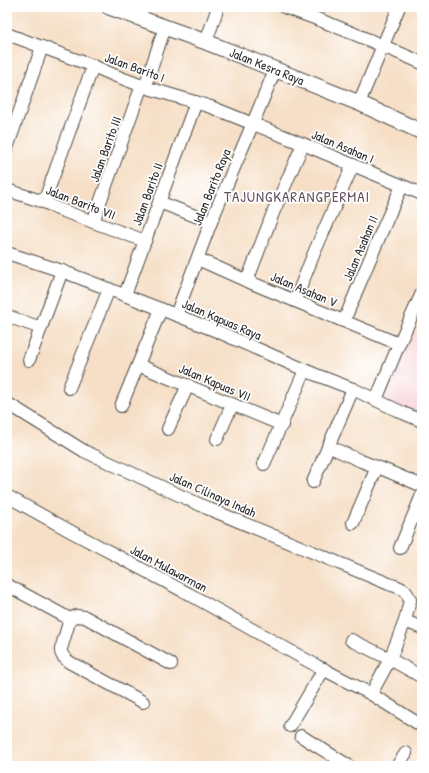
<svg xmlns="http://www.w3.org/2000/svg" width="429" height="773" viewBox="0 0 429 773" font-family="'Patrick Hand',sans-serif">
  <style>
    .built { fill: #f7cfd3 }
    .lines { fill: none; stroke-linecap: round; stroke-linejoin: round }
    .minor-casing { stroke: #494642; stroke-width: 14 }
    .tertiary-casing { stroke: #494642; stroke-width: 17 }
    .minor { stroke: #fff; stroke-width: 12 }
    .tertiary { stroke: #fff; stroke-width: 15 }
    .labels { text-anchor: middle; stroke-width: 3.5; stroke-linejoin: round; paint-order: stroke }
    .street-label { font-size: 13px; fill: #2b2b2b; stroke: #fff }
    .quarter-label { font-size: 15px; letter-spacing: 1px; fill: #655261; stroke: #fff }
  </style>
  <rect width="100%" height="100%" fill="#fff"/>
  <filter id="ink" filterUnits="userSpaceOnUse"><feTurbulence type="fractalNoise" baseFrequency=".025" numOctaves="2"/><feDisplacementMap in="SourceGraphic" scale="8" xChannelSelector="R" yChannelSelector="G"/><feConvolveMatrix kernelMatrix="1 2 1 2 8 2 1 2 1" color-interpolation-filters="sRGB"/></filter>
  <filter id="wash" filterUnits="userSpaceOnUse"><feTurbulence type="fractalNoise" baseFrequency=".012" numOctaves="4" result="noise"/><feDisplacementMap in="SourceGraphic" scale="16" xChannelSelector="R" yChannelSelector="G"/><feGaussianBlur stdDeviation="0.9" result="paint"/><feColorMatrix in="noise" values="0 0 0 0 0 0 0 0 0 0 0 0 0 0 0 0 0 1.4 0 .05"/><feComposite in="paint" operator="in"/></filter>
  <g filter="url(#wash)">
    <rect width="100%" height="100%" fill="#f6dfc6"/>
    <path class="built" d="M413,331l9,4v81l-39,-16z"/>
  </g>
  <g filter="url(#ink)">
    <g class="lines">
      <g class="minor-casing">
        <g id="minor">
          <path d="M284,7c47,16 93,36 138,56"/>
          <path d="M7,34l86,32 23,10 29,11 66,20 92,37 119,50"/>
          <path d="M206,42l12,-35"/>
          <path d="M145,87l20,-60"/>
          <path d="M359,103l40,-96"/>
          <path d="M7,148l35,-101"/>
          <path d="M7,190l37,12 14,7 87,32"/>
          <path d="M44,202l49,-136"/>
          <path d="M159,202l52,20"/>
          <path d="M93,222l49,-137"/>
          <path d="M7,253l55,18 114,44 43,17 95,42 39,15 50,24 19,8"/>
          <path d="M198,259l49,22 152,63"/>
          <path d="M247,281l26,-68 30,-69"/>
          <path d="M125,295l71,-193"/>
          <path d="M295,301l19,-48 39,-88"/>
          <path d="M176,315l35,-93 42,-99 22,-53"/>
          <path d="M7,316l34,12"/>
          <path d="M344,321c19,-45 37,-90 58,-135"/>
          <path d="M29,360l33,-89"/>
          <path d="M138,365l144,60"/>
          <path d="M69,388l40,-99"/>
          <path d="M376,400l23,-56 23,-51"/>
          <path d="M7,403l77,48 123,57 182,76c11,4 17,4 21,16"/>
          <path d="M121,406l40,-97"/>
          <path d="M168,429l20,-44"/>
          <path d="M217,439l15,-34"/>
          <path d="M328,446l33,15 24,9 33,14h4"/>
          <path d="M264,464l41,-94"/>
          <path d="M313,482l40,-93"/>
          <path d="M7,496l65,36 117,62 128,72 54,28 51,32"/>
          <path d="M353,523l24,-56"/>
          <path d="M400,548l22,-53"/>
          <path d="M7,585l63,34"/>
          <path d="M405,621l17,7"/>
          <path d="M351,640l39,19 32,18"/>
          <path d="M371,694l19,-35 15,-38 5,-21"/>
          <path d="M143,702l-74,-40c-4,-4 -9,-7 -8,-13l9,-30 6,-3 9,1 86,47"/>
          <path d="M290,726l34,-57"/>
          <path d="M301,736l48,30"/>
          <path d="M397,766l9,-13"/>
        </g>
      </g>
      <g class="tertiary-casing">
        <path id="tertiary" d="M109,7l97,35 153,61 63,29"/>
      </g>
      <use href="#minor" class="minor"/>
      <use href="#tertiary" class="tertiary"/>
    </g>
  </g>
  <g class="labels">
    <g class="street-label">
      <text transform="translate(267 66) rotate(22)" y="5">Jalan Kesra Raya</text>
      <text transform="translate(135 67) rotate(20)" y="5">Jalan Barito I</text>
      <text transform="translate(343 146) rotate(23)" y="5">Jalan Asahan I</text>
      <text transform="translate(105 149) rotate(-70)" y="5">Jalan Barito III</text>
      <text transform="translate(211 187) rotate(-68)" y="5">Jalan Barito Raya</text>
      <text transform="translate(147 194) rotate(-70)" y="5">Jalan Barito II</text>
      <text transform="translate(81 202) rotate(21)" y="5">Jalan Barito VII</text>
      <text transform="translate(360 248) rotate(-67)" y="5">Jalan Asahan II</text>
      <text transform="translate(304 289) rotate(23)" y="5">Jalan Asahan V</text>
      <text transform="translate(222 319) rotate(23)" y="5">Jalan Kapuas Raya</text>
      <text transform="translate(215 382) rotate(23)" y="5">Jalan Kapuas VII</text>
      <text transform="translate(213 494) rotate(24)" y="5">Jalan Cilinaya Indah</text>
      <text transform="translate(169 568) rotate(28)" y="5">Jalan Mulawarman</text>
    </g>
    <g class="quarter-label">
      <text x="297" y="202">TAJUNGKARANGPERMAI</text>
    </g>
  </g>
  <rect width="429" height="773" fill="none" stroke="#fff" stroke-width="24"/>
</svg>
